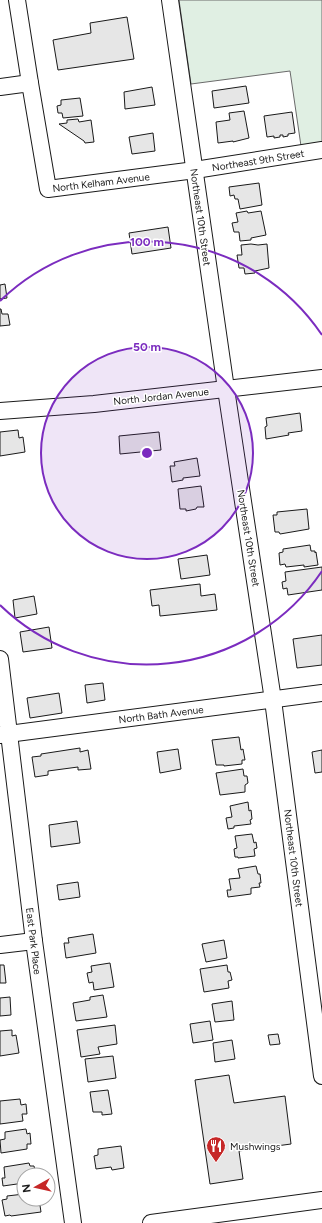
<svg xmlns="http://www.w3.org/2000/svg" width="322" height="1223" viewBox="0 0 322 1223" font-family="Figtree,sans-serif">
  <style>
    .green { fill: #e0efe3; stroke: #6a6a6a }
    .building { fill: #e6e6e6; stroke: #1a1a1a }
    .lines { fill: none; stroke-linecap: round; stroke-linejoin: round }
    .minor-casing { stroke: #1a1a1a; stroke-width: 18 }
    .minor { stroke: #fff; stroke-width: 16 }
    .ring { fill: none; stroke: #7b2cbf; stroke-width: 2 }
    .labels { text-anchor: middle; stroke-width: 3; stroke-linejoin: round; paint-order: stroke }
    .street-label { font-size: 10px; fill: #1a1a1a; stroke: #fff }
    .poi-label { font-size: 10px; fill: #1a1a1a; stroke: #fff; text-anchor: start }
    .centre { fill: #7b2cbf; stroke: #fff; stroke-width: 2 }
    .ring-label { font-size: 12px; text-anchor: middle; font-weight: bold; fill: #7b2cbf; stroke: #fff; stroke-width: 3; stroke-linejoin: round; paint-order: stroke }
  </style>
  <rect width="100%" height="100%" fill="#fff"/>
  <path class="green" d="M179,0h143v143l-21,3 -11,-75 -99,13z"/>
  <g class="building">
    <path d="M127,17l7,42 -76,11 -5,-30 38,-7 -1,-10z"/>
    <path d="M246,86l3,17 -35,5 -2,-17z"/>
    <path d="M152,87l3,18 -30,4 -1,-17z"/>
    <path d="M80,98l3,18 -20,2 -1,-5h-4l-1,-7 4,-1v-5z"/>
    <path d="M244,111l5,27 -16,4v-1l-15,2 -2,-21 14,-2 -1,-7z"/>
    <path d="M292,112l3,21 -7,1v2l-5,1v-2h-3v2l-6,1v-2l-7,1 -3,-21z"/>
    <path d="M78,119l1,3 12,-2 3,22 -9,1 -1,-2 -25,-17 8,-1v-3z"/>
    <path d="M153,133l2,18 -23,3 -3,-17z"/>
    <path d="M259,183l3,22 -22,4 -2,-10h-3l-1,-4 -4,1 -1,-9z"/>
    <path d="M247,211l1,2 13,-2 5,24 -15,3v2l-11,1 -1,-9h-5l-2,-9 6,-1 -2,-9z"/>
    <path d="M168,227l3,21 -39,6 -3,-21z"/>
    <path d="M251,244l7,1 9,-1 2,24 -14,3v2l-10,1 -1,-6h-5l-2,-13h5l-1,-10z"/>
    <path d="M5,284l2,14 -7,1v-14z"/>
    <path d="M0,309h1l1,5h6l2,11 -10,1z"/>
    <path d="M300,413l2,18 -14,2 1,2 -23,4 -1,-12 2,-1 -1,-8z"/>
    <path d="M18,430l1,8 4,-1 2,15 -25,4v-24z"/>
    <path d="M159,432l2,18 -41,4 -1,-18z"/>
    <path d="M197,458l3,18 -17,2v2l-11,2 -2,-16h5l-1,-4z"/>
    <path d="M201,486l3,21h-7l-1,2 -10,2v-2h-6l-2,-20z"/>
    <path d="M307,509l2,20 -29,5 -1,-2h-4l-2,-17h4v-3z"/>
    <path d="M310,545l1,6h4v2l1,-1 2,13 -14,2v-2l-18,2 -1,-3 -5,1 -1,-12 4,-1v-3z"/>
    <path d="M207,555l3,20 -29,4 -3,-20z"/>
    <path d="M322,567v23l-34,5 -1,-7 -4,1 -1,-7 4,-1 -1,-9z"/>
    <path d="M200,584l1,12 14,-2 2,16 -57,6 -1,-11 -7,1 -2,-16z"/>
    <path d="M34,596l3,18 -22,4 -2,-18z"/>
    <path d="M49,627l3,21 -29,4 -3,-20z"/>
    <path d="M322,635v30l-25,3 -4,-29z"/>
    <path d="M103,683l2,17 -18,3 -2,-18z"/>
    <path d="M59,693l3,20 -32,5 -3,-20z"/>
    <path d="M239,737l2,13 2,-1 2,11h-3v4l-18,2v-1h-8l-4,-25z"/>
    <path d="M80,748v4l8,-2 3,19 -13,1v-3l-30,4v4l-13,2 -3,-20 9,-1v-2z"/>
    <path d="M178,749l3,20 -21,4 -3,-21z"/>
    <path d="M322,750v22l-7,1 -3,-21z"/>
    <path d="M243,769l1,7h3l1,7 -3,2v7l-25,3 -4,-22z"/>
    <path d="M248,802l1,9 2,-1 1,9 -2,1 1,4 -17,2v2l-6,1 -2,-11 6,-1 -2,-11z"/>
    <path d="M77,821l3,22 -29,4 -2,-22z"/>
    <path d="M252,834l2,9 2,-1 1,6 -3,1 1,7 -17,2v-1h-3l-1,-8 3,-1 -2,-12z"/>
    <path d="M256,866l2,8h2l1,9h-2l1,4 -9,1v6l-23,3 -1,-7h4l-2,-11 11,-1 -2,-9z"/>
    <path d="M78,882l2,15 -21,3 -2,-15z"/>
    <path d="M93,934l3,19 -30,5 -2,-15h5l-1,-5z"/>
    <path d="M224,940l3,18 -21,4 -4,-18z"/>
    <path d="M110,963l4,24 -20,3 -1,-8 -4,1 -2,-10 5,-1 -1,-6z"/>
    <path d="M0,965h4l2,18h-6z"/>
    <path d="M227,965l1,7h2l2,8 -4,1 1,7 -25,4 -4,-23z"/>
    <path d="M103,995l4,22 -31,4 -3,-18 17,-3v-3z"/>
    <path d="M10,997l1,18 -11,1v-18z"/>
    <path d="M232,1001l2,19 -19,2 -3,-18z"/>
    <path d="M210,1021l3,19 -20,3 -3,-19z"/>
    <path d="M115,1025l2,19 -19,3 2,7 -19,3 -4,-27z"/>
    <path d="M12,1030v6l4,-1 3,18 -19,3v-25z"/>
    <path d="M278,1034l2,10 -10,1 -2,-10z"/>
    <path d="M232,1040l3,19 -20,3 -2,-19z"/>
    <path d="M113,1056l3,22 -28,4 -3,-23z"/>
    <path d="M229,1075l5,28 51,-7 6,48 -52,7 4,28 -33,5 -15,-104z"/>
    <path d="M108,1090l4,24 -10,1v-3h-9l-3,-20z"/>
    <path d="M20,1099l1,6 5,-1 1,10h-5l1,7 -23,3v-23z"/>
    <path d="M26,1129l1,5 3,-1 1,11h-4v5l-26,4 -1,-13 5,-1v-7z"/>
    <path d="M121,1146l3,22 -12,2 -1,-3 -15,2 -2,-13 4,-1v-6z"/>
    <path d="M29,1163l1,3h4l2,9h-12v8l-21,3 -1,-8h3l-1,-11z"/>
    <path d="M24,1194v5h15l2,13 -30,4 -1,-1 -5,1 -3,-16 5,-1v-3z"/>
  </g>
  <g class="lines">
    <g class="minor-casing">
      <g id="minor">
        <path d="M17,0l13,83"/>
        <path d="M170,0l56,389 47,311 49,376"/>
        <path d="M0,87l30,-4 18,106 147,-19 127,-20"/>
        <path d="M0,411l94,-7 228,-26"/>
        <path d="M0,659l34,282 39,282"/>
        <path d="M0,735l322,-42"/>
        <path d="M0,945l34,-4"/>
        <path d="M151,1223l171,-23"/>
      </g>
    </g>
    <use href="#minor" class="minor"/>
  </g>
  <circle cx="147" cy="453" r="106" fill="#7b2cbf" fill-opacity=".12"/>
  <g class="ring">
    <circle cx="147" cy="453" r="106"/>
    <path d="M322 571A211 211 0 0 1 0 605M0 301A211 211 0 0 1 322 335"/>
  </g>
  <defs>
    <g id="restaurant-pin" transform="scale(1)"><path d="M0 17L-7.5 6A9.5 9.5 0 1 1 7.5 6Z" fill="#c62828" stroke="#fff"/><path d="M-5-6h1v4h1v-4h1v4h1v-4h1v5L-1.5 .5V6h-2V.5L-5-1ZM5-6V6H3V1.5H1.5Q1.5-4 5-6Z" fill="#fff"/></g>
  </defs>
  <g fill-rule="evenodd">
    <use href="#restaurant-pin" x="216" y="1146"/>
  </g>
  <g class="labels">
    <g class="street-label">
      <text transform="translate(258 160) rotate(-9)" y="4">Northeast 9th Street</text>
      <text transform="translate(101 182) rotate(-7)" y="4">North Kelham Avenue</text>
      <text transform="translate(201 217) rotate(82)" y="4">Northeast 10th Street</text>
      <text transform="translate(161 396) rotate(-6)" y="4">North Jordan Avenue</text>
      <text transform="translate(249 538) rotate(81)" y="4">Northeast 10th Street</text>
      <text transform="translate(161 714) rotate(-7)" y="4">North Bath Avenue</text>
      <text transform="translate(294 858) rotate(83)" y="4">Northeast 10th Street</text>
      <text transform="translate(34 941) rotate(83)" y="4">East Park Place</text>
    </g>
    <g class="poi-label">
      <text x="230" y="1150">Mushwings</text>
    </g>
  </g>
  <circle cx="147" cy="453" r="6" class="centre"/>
  <g class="ring-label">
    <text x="147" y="246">100 m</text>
    <text x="147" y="351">50 m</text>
  </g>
  <g transform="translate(36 1187) rotate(262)"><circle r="19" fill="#ffffff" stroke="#a3a3a3"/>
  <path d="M0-3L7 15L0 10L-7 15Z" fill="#c62828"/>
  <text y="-6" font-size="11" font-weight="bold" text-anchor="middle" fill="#1a1a1a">N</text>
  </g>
</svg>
